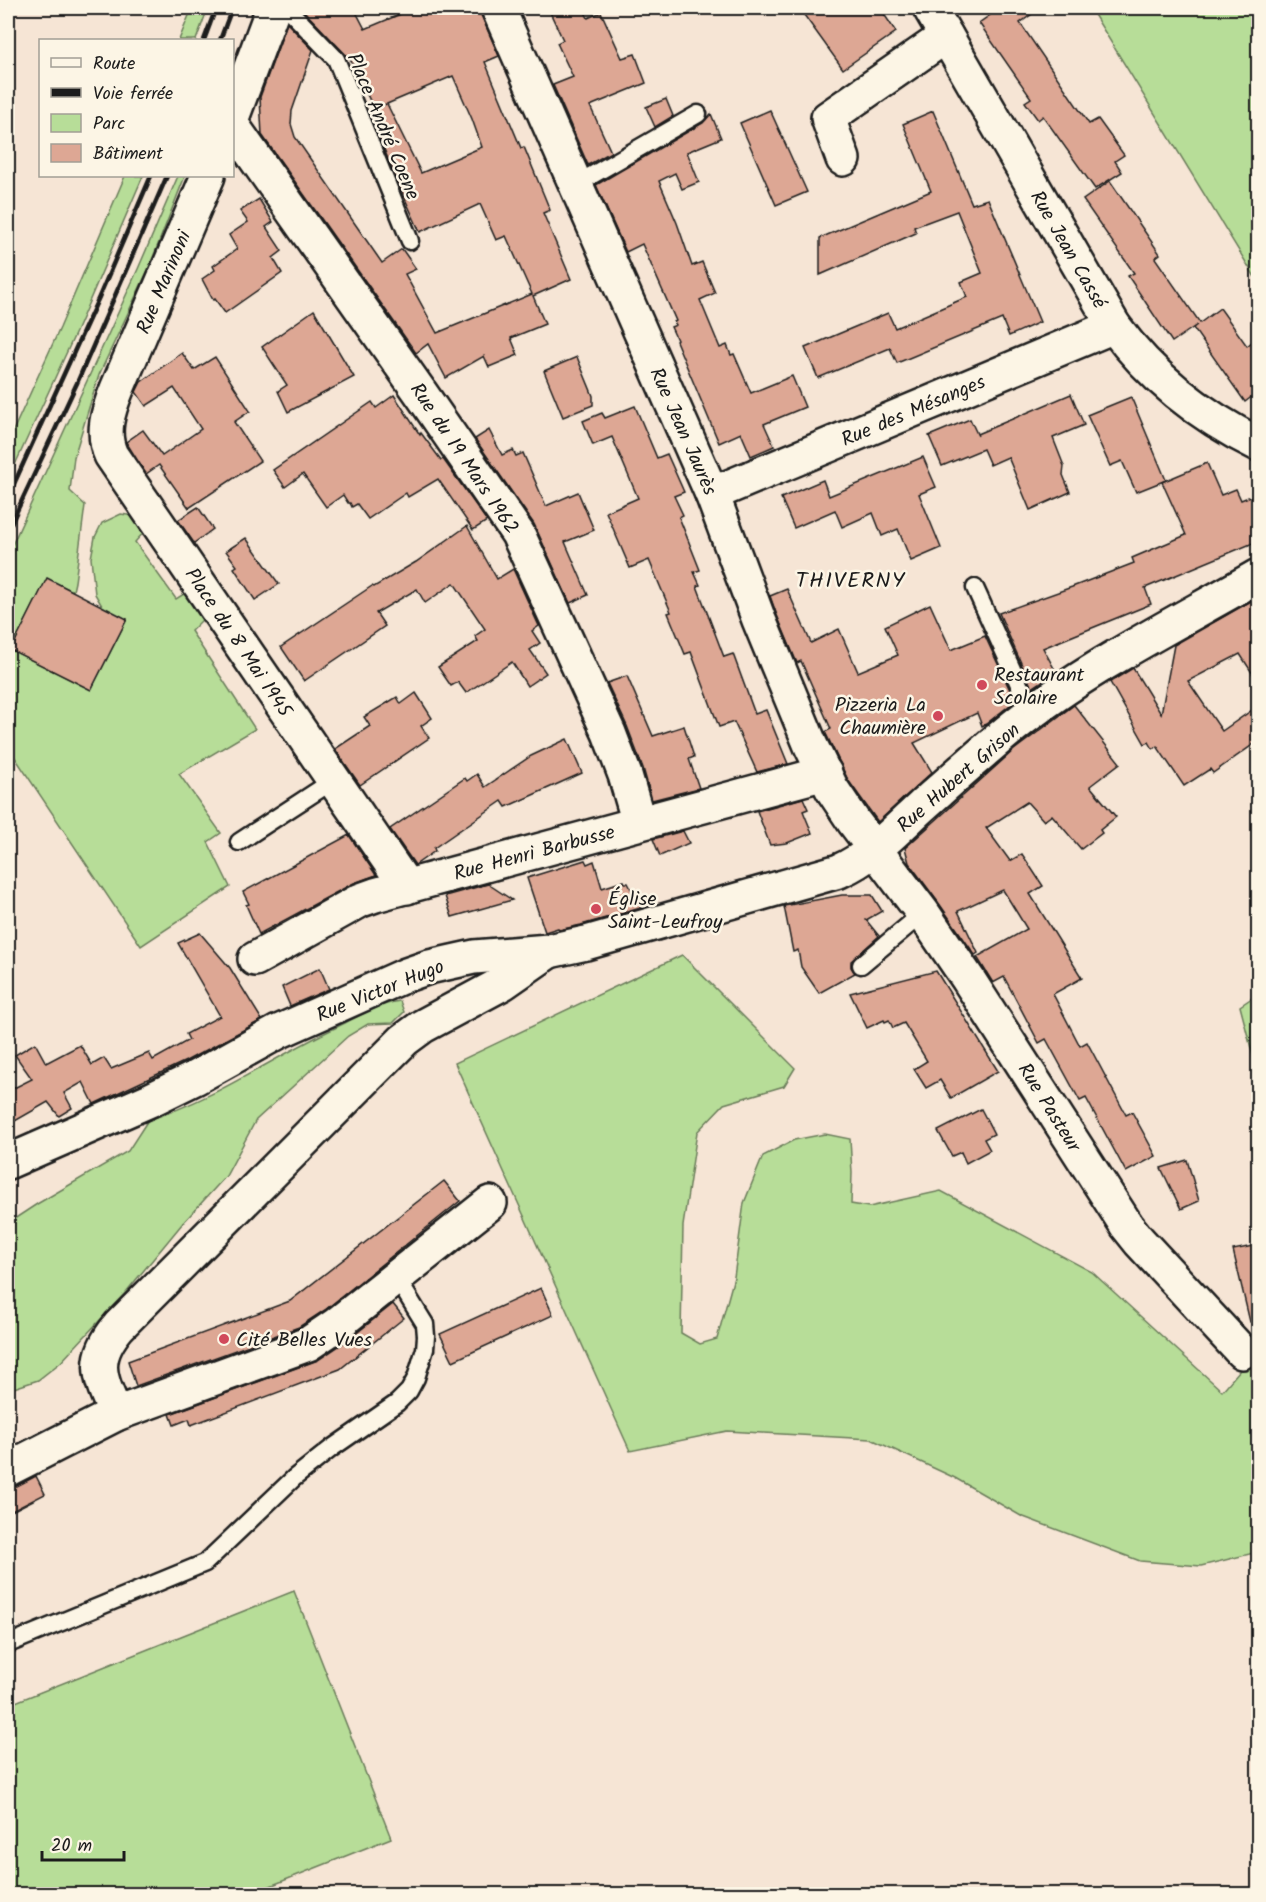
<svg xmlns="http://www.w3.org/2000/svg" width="1266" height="1902" viewBox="0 0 1266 1902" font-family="Kalam,sans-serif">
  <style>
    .green { fill: #b7dd98; stroke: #6a7c5a; stroke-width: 1.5 }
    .building { fill: #dda794; stroke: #1c1c1c; stroke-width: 1.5; fill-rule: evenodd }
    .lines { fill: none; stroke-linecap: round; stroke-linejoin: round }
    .service-casing { stroke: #1c1c1c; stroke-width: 21 }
    .minor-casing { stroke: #1c1c1c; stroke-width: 38 }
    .tertiary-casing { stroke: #1c1c1c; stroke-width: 38 }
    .service { stroke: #fcf5e5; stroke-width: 16 }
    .minor { stroke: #fcf5e5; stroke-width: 33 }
    .tertiary { stroke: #fcf5e5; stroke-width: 33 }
    .rail { stroke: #1c1c1c; stroke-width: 4.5 }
    .poi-dot { fill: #d1495b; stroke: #fcf5e5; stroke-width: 2 }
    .labels { text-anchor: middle; stroke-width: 5; stroke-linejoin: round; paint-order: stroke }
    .street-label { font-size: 20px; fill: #1c1c1c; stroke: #fcf5e5 }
    .poi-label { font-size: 20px; fill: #1c1c1c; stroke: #fcf5e5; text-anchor: start }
    .quarter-label { font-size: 22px; letter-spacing: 1.5px; fill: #1c1c1c; stroke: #fcf5e5 }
  </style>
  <rect width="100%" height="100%" fill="#f6e5d5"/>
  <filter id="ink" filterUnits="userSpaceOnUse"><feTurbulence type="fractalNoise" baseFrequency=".0167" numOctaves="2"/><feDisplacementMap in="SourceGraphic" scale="12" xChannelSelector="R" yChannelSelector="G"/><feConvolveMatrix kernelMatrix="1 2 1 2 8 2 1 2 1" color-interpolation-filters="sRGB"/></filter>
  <g filter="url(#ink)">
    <g class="green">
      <path d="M192,8h16l-12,32h-17z"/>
      <path d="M1090,8h168v274z"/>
      <path d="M125,176h18l-67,156 -68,148v-38l52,-114z"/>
      <path d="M178,176h7l-37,94 -49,105 -25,82 -4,34 15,14 -10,77 -2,9 -26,-12 -36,71 80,40 36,-71 -25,-13 -7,-12 -4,-36 4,-21 7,-14 19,-9 13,2 12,14 -11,12 41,57 11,-7 17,26 -13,13 64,98 -76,45 42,59 -13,9 22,45 -89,59 -133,-199v-193l130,-285z"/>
      <path d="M682,955l113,113 -11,18 -60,18 -27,28 -14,94 -2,107 19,11 17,-5 17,-62 10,-74 19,-47 31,-16 31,-6 25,5 2,34 -1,31 18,3 72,-16 151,81 130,119 36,-42v203l-57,14 -61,-5 -119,-45 -66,-38 -84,-39 -144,-8 -97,20 -175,-388z"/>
      <path d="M1258,994v81l-18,-69z"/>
      <path d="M400,1001l4,11 -11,11 -25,1 -20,12 -92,84 -30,56 -44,48 -56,68 -65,70 -23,18 -30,10v-167l29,-19 91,-53 20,-31c68,-21 125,-63 189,-93 20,-10 41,-23 63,-26z"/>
      <path d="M294,1591l97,247 -141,56h-242v-189z"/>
    </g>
    <g class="building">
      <path d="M301,8h53l11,21 50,-21h63l21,48 -14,6 36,86 3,-1 26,63 -7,3 28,66 -38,17 12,28 -34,14 7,17 -29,12 -5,-11 -38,22 -18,-34 -12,9 -154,-218 -2,-38 27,-74 26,27 -21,61 -1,13 4,13 87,126 20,-14 14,20 -11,5 32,59 95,-39 -26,-58 -10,4 -16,-36 -60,28 -23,-51 -28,-69 17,-8 -12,5 -24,-50zM453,76l19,43 10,28 -61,26 -34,-69z"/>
      <path d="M548,8h35l5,10 13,-6 21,46 13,-4 11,29 -56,23 21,46 -23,13 -35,-80 20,-8 -16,-34 6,-3z"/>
      <path d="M799,8h81l16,24 -53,37z"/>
      <path d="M1000,8h40l-20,15 69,101 9,-5 26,36 -9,6 7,11 -27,17 -52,-73 -5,4 -13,-18 6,-4 -52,-75z"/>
      <path d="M666,99l7,17 -18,11 -9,-20z"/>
      <path d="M770,110l37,82 -31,13 -36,-82z"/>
      <path d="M933,111l39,93 16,-5 52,123 -31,14 -7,-17 -105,44 -7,-15 -72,30 -13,-30 83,-35 7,15 72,-31 -6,-15 21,-9 -25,-62 -43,16 2,6 -96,42v-37l111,-47 -28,-67z"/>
      <path d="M711,114l10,24 -34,14 12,30 -17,7 -7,-16 -16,8 18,42 15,43 10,-4 13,31 -15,7 20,48 7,-3 4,10 3,-1 17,39 41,-17 13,31 -41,17 10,22 -23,10 -10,-23 -22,10 -43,-102 1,-1 -6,-13 5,-2 -2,-3 2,-1 -34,-77 -16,8 -30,-67 107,-62z"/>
      <path d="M1110,181l50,73 -5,4 45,65 20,-15 27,38 11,-9v55l-13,10 -52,-74 4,-3 -25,17 -44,-66 6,-3 -51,-73z"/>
      <path d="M259,199l14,23 -7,5 16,24 -9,7 9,15 -57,40 -10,-14 -2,1 -11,-21 13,-9 -2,-4 24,-17 -8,-14 19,-13 -8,-11z"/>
      <path d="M314,310l40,67 -66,35 -10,-21 9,-6 -25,-38z"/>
      <path d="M182,353l12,17 21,-13 35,54 -16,11 26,39 -71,47 -30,-43 -13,9 -20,-32 17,-12 19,26 39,-27 -27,-41 -28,18 -10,-14 5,-10z"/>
      <path d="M577,357l16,39v9l-30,12 -19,-46z"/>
      <path d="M1071,394l13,31 -31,13 11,28 -1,9 7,17 -40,18 -22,-53 -18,8 -7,-16 -41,17 -13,-30 41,-17 8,17 -1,-2z"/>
      <path d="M394,395l26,40 1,-2 20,27 2,-1 44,62 -14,9 -35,-51 -30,18 -2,-4 -38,26 -11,-15 -5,3 -2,-4h-2l-5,-8 -17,12 -23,-33 -18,13 -12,-17 99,-68 4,6z"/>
      <path d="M1131,397l35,83 -30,12 -14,-31 -12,5 -23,-51z"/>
      <path d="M635,406l22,52 10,-4 17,38 -10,4 9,19 -4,2 21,53 -6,2 6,13 -3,1 27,71 9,-3 22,60 11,-4 22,54 -31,8 -23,-50 -15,5 -28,-75 -6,2 -17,-41 3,-1 -22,-52 -19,8 -24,-56 32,-14 -26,-61 -19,8 -10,-24 19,-8 3,5z"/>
      <path d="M489,430l13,25 11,-5 3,6 7,-3 23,53 32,-14 16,38 -29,12 23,53 -18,8 -36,-79 -59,-85z"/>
      <path d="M923,457l13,30 -17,7 22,54 -30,13 -13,-32 -16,7 -9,-23 -31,14 -7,-17 -41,18 -13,-30 42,-18 6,16z"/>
      <path d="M1207,463l14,32 15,-6 5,11 17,-7v48l-113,47 6,16 -108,44 13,24 -24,16 -33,-75 73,-26 62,-24 -2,-5 54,-23 -24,-53z"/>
      <path d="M198,507l15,22 -19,14 -16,-23z"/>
      <path d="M467,526l30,53 16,-10 26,57 -7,5 8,12 -10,7 16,23 -19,13 -15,-24 -46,31 -8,-11 -7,4 -13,-19 40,-26 -3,-5 10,-7 -31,-46 -29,20 -8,-14 -41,24 9,13 -81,55 -23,-34 91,-61 2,1 42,-25z"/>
      <path d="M246,538l33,46 -24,16 -21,-32 3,-2 -11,-15z"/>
      <path d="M47,578l80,41 -36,71 -80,-40z"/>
      <path d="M787,589l24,54 28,-14 19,43 40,-17 -13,-29 45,-22 21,46 34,-14 30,65 -29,23 -4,2 -5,-13 -63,30 18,29 -54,50 -30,-42 -20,-42 -3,-6 6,-3 -30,-68 -4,2 -21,-50 -6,-17z"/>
      <path d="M1258,597v85l-18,-28 -52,27 34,50 36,-25v35l-45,32 -3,-4 -26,17 -27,-40 -4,3 -4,-7 -4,2 -35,-62 23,-14 28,46 13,-69z"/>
      <path d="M627,676l26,60 31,-10 10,31 -5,2 10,29 -47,12 -9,-32 -16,-42 -20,-43z"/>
      <path d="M416,693l16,25 -11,8 8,12 -69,47 -25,-36 35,-23 -6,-9 33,-20 4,7z"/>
      <path d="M1074,705l46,58 -30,23 26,31 -16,13 2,3 -21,16 -29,-34 -8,6 -17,-19 -41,26 24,33 12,-7 21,32 -13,8 52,84 -29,16 27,52 7,-4 39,73 6,-3 24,44 -30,16 -40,-74 -6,3 -34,-62 -7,4 -35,-66 -11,6 -16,-26 50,-28 -24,-39 -45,21 20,42 -3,2 -37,-53 -29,-39 -4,-15 109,-98z"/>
      <path d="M567,739l15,34 -76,34 -4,-6 -68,47 1,3 -20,14 -25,-36 75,-51 2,3 10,-7 8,13 46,-31z"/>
      <path d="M803,798l5,11 -5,2 9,22 -25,10 -17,2 -13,-34z"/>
      <path d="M683,831l6,12 -29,13 -7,-17z"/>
      <path d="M349,835l27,40 -24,9 -93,50 -13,-29 3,-1 -6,-12z"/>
      <path d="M585,860l2,4 7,-3 8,27 22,-7 1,2h3l13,25 -60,17 -22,5 -1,-2 -13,4 -18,-54z"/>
      <path d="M488,884l24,16 -60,17 -7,-21z"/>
      <path d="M842,895h30l10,16 -16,9 13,16 -28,25v6l4,6 -36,20 -18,-26 -3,-17 -5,2 -9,-46z"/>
      <path d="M200,933l30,35 32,52 -76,41 -92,43 -11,-22 -19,11 8,15 -13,8 -11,-14 -40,23v-34l24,-12 -17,-24 20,-12 11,20 34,-18 12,20 12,-7 7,11 38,-16 4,7 36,-20 -3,-6 34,-18 -42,-73z"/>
      <path d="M320,968l9,21 -39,17 -8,-19z"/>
      <path d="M936,971l62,100 -47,27 -11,-18 -14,8 -12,-19 13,-8 -23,-38 -11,5 -4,-8 -4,2 -1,-2 -17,8 -17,-35z"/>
      <path d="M981,1109l13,25 -10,5 6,11 -24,13 -5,-11 -9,4 -14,-25z"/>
      <path d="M1187,1160l12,41 -18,8 -20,-41z"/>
      <path d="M444,1181l16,20 -135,109 -26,17 -163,59 -8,-25 162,-60z"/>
      <path d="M1258,1245v76l-8,1 -17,-72z"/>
      <path d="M541,1288l12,27 -100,46 -13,-27z"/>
      <path d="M393,1304l11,14 -64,51 -149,56 -2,-6 -15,6 -4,-11 148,-54 30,-20z"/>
      <path d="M36,1476l9,18 -37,19v-25l9,-2z"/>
    </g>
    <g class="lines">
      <g class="service-casing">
        <g id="service">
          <path d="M287,8l49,51 74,182"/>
          <path d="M575,185l123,-71"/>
          <path d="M975,588l57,125"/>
          <path d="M239,842l95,-62"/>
          <path d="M861,965l62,-52"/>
          <path d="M8,1644l197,-81 89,-85 38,-30 65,-45 12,-12 7,-13 9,-29 1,-13 -1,-12 -29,-47"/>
        </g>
      </g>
      <g class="minor-casing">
        <g id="minor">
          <path d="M498,8l214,486 47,126 52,126 21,43 22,33 69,91 45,66 159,247 12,15 103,111"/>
          <path d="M930,8l184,318c38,52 87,90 144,118"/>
          <path d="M232,118l41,-110"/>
          <path d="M232,125l188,267 98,142 91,199 16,42 14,48"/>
          <path d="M843,159l-15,-41 118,-82"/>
          <path d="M208,176l-91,213c-9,22 -16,44 -6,66l296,432"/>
          <path d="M712,494l402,-168"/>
          <path d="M255,959l106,-59 14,-5 450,-122"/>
          <path d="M116,1414c-16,-36 -26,-54 3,-88l285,-286 19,-14 80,-43 46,-32"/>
          <path d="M8,1469l108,-55 192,-70 28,-19 154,-122"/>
        </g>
      </g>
      <g class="tertiary-casing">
        <path id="tertiary" d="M8,1162l142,-62 45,-22 83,-46 128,-57 23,-8 45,-10 75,-6 37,-8 253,-72c32,-14 56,-40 82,-64 30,-27 61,-55 93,-81 73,-59 163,-103 244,-150"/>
      </g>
      <use href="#service" class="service"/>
      <use href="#minor" class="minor"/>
      <use href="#tertiary" class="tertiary"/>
      <g class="rail">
        <path d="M204,40l12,-32"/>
        <path d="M220,40l12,-32"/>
        <path d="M8,497l91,-200 52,-121"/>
        <path d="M8,530l69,-147 90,-207"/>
      </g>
    </g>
  </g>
  <g class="poi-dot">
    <circle cx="982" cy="685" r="6"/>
    <circle cx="938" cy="716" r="6"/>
    <circle cx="596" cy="909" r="6"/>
    <circle cx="224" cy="1339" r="6"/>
  </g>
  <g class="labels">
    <g class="street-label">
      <text transform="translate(384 126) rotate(67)" y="7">Place André Coene</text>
      <text transform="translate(1069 249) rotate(60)" y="7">Rue Jean Cassé</text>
      <text transform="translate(163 282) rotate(-67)" y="7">Rue Marinoni</text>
      <text transform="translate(913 410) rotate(-23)" y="7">Rue des Mésanges</text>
      <text transform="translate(684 431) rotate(66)" y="7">Rue Jean Jaurès</text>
      <text transform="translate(465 458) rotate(56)" y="7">Rue du 19 Mars 1962</text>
      <text transform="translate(239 642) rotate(56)" y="7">Place du 8 Mai 1945</text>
      <text transform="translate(958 777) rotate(-41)" y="7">Rue Hubert Grison</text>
      <text transform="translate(534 852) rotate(-15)" y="7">Rue Henri Barbusse</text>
      <text transform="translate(380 990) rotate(-22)" y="7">Rue Victor Hugo</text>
      <text transform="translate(1050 1107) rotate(58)" y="7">Rue Pasteur</text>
    </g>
    <g class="poi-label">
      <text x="994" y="681">Restaurant<tspan x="994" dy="23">Scolaire</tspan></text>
      <text x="926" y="711" text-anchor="end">Pizzeria La<tspan x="926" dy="23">Chaumière</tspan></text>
      <text x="608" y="905">Église<tspan x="608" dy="23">Saint-Leufroy</tspan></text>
      <text x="236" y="1346">Cité Belles Vues</text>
    </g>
    <g class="quarter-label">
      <text x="851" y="587">THIVERNY</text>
    </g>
  </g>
  <rect width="1266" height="1902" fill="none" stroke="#fcf5e5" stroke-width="30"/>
  <rect x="15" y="15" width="1236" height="1872" fill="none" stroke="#1c1c1c" stroke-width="2" filter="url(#ink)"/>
  <rect x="39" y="39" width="195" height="138" fill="#fcf5e5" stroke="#a29e95" stroke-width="1.5"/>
  <rect x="51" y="58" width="30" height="9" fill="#fcf5e5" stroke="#a29e95" stroke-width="1.5"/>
  <text x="93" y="69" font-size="18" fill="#1c1c1c">Route</text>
  <rect x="51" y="88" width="30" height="9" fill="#1c1c1c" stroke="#a29e95" stroke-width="1.5"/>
  <text x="93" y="99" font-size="18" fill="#1c1c1c">Voie ferrée</text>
  <rect x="51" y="114" width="30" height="18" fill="#b7dd98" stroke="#a29e95" stroke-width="1.5"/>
  <text x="93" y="129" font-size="18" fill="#1c1c1c">Parc</text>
  <rect x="51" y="144" width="30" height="18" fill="#dda794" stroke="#a29e95" stroke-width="1.5"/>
  <text x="93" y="159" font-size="18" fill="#1c1c1c">Bâtiment</text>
  <path d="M42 1851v9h82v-9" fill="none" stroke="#1c1c1c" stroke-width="3"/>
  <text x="51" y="1851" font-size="18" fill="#1c1c1c" stroke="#fcf5e5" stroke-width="4.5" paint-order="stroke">20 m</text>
</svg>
